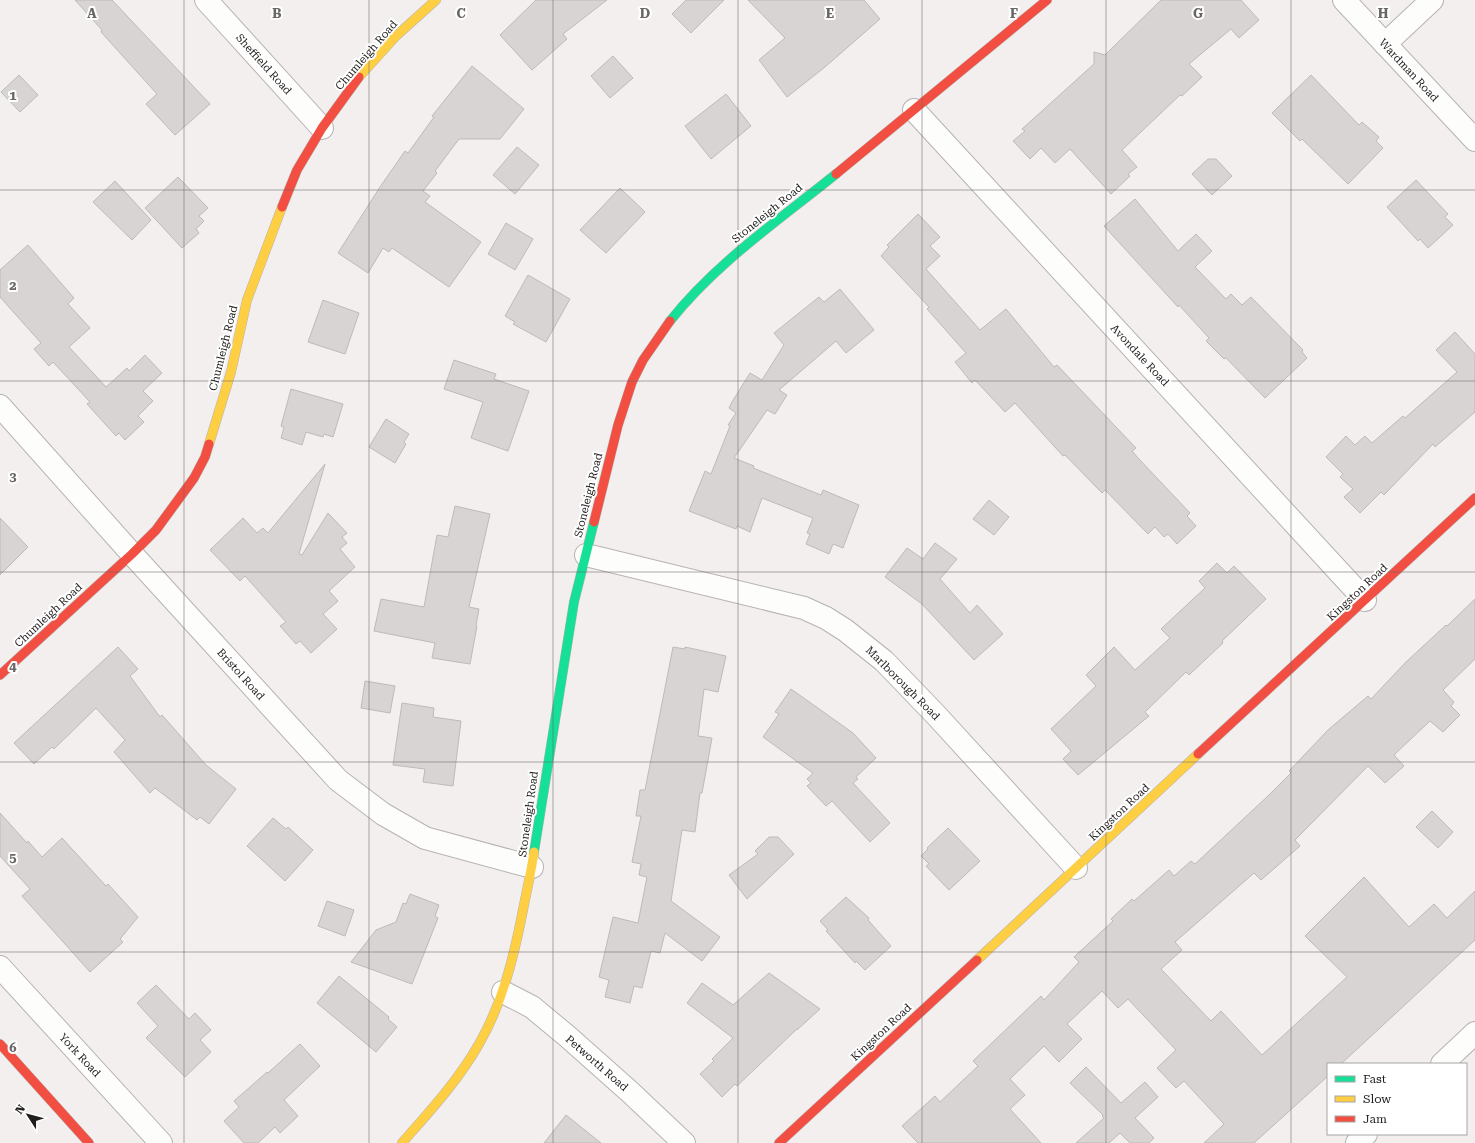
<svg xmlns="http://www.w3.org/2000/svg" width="1475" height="1143" viewBox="0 0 1475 1143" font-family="'Roboto Serif',serif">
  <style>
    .building { fill: #d7d4d3; stroke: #bdbab9 }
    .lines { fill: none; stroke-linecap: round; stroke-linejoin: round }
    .street-casing { stroke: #b6b3b2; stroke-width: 24 }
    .fast-casing { stroke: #b6b3b2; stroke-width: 10 }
    .slow-casing { stroke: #b6b3b2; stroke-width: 10 }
    .jam-casing { stroke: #b6b3b2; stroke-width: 10 }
    .street { stroke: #fdfdfc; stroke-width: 22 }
    .fast { stroke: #16e098; stroke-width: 9 }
    .slow { stroke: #ffcf43; stroke-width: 9 }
    .jam { stroke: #f24e42; stroke-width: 9 }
    .grid { fill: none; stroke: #6a6666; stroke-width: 1; stroke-opacity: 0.55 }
    .labels { text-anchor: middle; stroke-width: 4; stroke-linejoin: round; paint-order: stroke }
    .street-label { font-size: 11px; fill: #201d1c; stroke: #fff }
    .grid-label { font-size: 13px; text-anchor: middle; font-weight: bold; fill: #6a6666; stroke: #fff; stroke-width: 4; stroke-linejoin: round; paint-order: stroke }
  </style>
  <rect width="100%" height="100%" fill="#f3efee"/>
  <g class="building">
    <path d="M75,0h37l98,104 -35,31 -29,-31 11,-10 -56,-62 1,-2z"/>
    <path d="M536,0h71l-44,34 4,5 -35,31 -32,-35z"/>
    <path d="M686,0h38l-33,33 -19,-19z"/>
    <path d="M748,0h116l16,19 -55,48 -38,30 -28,-37 26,-22z"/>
    <path d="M1161,0h80l18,20 -20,18 -8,-9 -42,35 13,13 -20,19 -2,-1 -58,55 15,17 -9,7 2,2 -19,18 -41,-45 -15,14 -14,-15 -11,11 -17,-18 12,-10 -3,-2 72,-65v-12l11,3z"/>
    <path d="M613,56l20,22 -23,20 -19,-22z"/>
    <path d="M472,66l52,43 -24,30h-41l-24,32 2,2 -14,18 7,5 -5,6 56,40 -32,45 -57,-39 -3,4 -6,-4 -15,25 -30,-20 42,-66 25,-36 3,2 26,-36 -2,-1z"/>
    <path d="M19,75l19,20 -18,17 -19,-20z"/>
    <path d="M1311,75l48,50 3,-3 17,15 -3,4 7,7 -35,36 -46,-45 -2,2 -28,-28z"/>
    <path d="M726,94l25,32 -40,33 -26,-33z"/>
    <path d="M517,147l22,18 -24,29 -22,-19z"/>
    <path d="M1208,159h8l16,17 -20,19 -20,-21z"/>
    <path d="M178,177l30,31 -9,8 5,5 -8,8 3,4 -17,15 -37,-40z"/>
    <path d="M1416,180l32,34 -3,3 8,8 -25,23 -8,-9 -2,2 -31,-34z"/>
    <path d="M115,181l36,39 -19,20 -39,-38z"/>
    <path d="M620,188l25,24 -39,41 -26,-23z"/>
    <path d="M1135,199l43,52 18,-17 16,17 -17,16 31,32 5,-5 11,11 9,-8 52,53 -1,2 5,6 -42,40 -39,-40 -2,1 -18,-18 3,-3 -30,-33 -1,2 -74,-81z"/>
    <path d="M918,214l22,23 -10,9 10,10 -14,13 54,61 26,-21 48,58 3,-2 79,83 -4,3 7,8 51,54 -3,3 9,10 -19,18 -9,-10 -4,3 -9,-10 -7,7 -43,-44 -3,3 -37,-38 -2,1 -48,-53 -10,9 -30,-32 -3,3 -17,-21 11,-9 -39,-44 2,-2 -48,-51 8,-9 -2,-2z"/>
    <path d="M506,223l27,16 -18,31 -27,-16z"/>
    <path d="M28,245l46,53 -6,6 22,24 -21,19 37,40 21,-19 2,3 16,-16 17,18 -19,18 10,10 -15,15 6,6 -19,18 -6,-7 -3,3 -29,-32 3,-2 -37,-40 -4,4 -15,-17 7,-6 -41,-46v-27z"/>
    <path d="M528,275l42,24 -24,43 -33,-18 2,-2 -10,-6z"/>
    <path d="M840,289l34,41 -28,23 -10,-12 -57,49 8,5 -12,19 -8,-4 -33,48 20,8 -1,2 68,27 2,-5 36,15 -16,43 -10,-4 -4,10 -23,-10 4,-10 -3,-1 6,-15 -51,-20 -12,34 -13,-6 -1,3 -47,-18 16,-40 6,3 19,-48 -2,-1 8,-12 -7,-5 3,-6 18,-29 12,7 22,-35 -10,-12 45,-36 5,5z"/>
    <path d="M323,300l36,13 -14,41 -37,-12z"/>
    <path d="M1455,332l20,22v58l-40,35 -2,-3 -49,51 -3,-3 -21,21 -16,-16 9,-8 -13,-12 3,-3 -17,-17 20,-21 9,9 10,-9 7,7 31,-27 2,2 52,-46 -21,-22z"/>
    <path d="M454,360l42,14 -2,5 35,12 -21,60 -37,-13 12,-36 -39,-13z"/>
    <path d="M291,389l52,15 -10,33 -9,-3 -1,3 -17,-5 -4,13 -21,-7 3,-11 -3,-1z"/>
    <path d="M386,419l23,15 -5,8 2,2 -11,19 -26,-16z"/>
    <path d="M325,464l-26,90 3,1 26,-42 19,20 -5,4 5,6 -7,6 15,18 -26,24 9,10 -15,13 14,15 -26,24 -11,-12 -4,3 -16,-18 6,-4 -41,-46 -5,5 -30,-31 33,-32 14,15 6,-5 5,5z"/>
    <path d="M989,500l20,17 -15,18 -21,-16z"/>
    <path d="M455,506l35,8 -21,93 10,2 -3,16 1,1 -7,38 -38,-6 3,-15 -61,-12 7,-32 43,8 13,-72 11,2z"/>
    <path d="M0,518l28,29 -28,28z"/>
    <path d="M935,543l22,16 -17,20 30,34 7,-8 26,29 -29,26 -52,-56 -37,-27 22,-29 16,11z"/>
    <path d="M1217,563l10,10 7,-7 32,33 -44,42 1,2 -34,32 -3,-3 -41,40 4,4 -71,59 -15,-16 8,-8 -20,-22 45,-43 -10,-11 28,-28 21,23 35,-32 -9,-9 44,-41 -6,-7z"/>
    <path d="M1475,599v60l-32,31 11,12 -3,4 9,9 -17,17 -13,-11 -36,34 10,11 -19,17 -17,-17 -73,74 5,6 -39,34 -7,-7 -79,69 7,8 -21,19 50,52 10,-10 41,44 85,-78 -42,-41 59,-59 45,50 25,-23 13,14 28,-27v49l-134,124h-13v12l-74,67h-50l20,-19 -40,-43 -8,7 -19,-20 19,-18 -48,-51 -10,9 -16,-17 -35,33 15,15 -23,23 -15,-16 -34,33 15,16 -15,14 31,34h-123l-16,-17 33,-30 5,6 38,-36 -5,-5 68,-65 3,4 35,-38 -5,-5 39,-36 -2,-2 21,-20 2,2 35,-31 5,6 17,-15 4,3 74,-69 22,-22 -2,-2 39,-41 40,-34 3,3 35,-37 40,-37 1,1z"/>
    <path d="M118,647l20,22 -8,7 30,41 2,-2 44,50 30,24 -27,35 -9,-7 -3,3 -42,-32 -5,5 -36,-41 11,-12 -29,-32 -42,41 -2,-2 -18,17 -20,-21z"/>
    <path d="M673,647l12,2v-2l41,9 -8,36 -14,-3 -6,47 14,2 -10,55h-2l-5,39 -13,-2 -11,71 49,36 -18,24 -37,-28 -5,20 -9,-2 -9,37 -8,-2 -4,17 -25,-6 4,-17 -10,-3 14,-60 25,6 9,-46 -8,-2 2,-11 -9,-2 9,-46h-5l4,-26h5z"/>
    <path d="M365,681l30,5 -5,27 -29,-5z"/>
    <path d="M791,689l62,44 23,25 -20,19 2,2 -5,4 37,40 -20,19 -38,-41 -6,5 -19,-20 4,-3 -4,-4 6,-6 -50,-36 16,-23 -4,-2z"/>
    <path d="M402,703l32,5 -1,9 28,4 -8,65 -30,-4 2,-13 -32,-4z"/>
    <path d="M1432,811l21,21 -15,16 -22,-21z"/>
    <path d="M0,813l27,30 1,-2 14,16 20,-19 44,48 2,-2 30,33 -18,22 3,3 -33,30 -68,-76 8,-7 -30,-33z"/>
    <path d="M273,818l13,11 2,-2 25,23 -28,31 -38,-35z"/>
    <path d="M948,828l32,33 -31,29 -23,-24 3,-2 -8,-8 7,-7 -1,-1z"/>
    <path d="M769,837h9l16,17 -47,45 -18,-24 29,-21 -3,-3z"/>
    <path d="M410,894l29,11 -4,11 3,2 -26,66 -61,-22 25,-32 20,-8 7,-19 3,1z"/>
    <path d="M846,897l23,21 -1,2 23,26 -26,24 -9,-9 -1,2 -29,-32 2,-1 -8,-9z"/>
    <path d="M327,901l27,9 -9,26 -27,-10z"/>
    <path d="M769,973l51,36 -23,21v-1l-60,57 -2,-2 -13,13 -22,-23 14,-13 -2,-2 21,-21 -46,-35 15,-20 31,22z"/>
    <path d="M339,976l50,41 -1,2 9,8 -21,25 -59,-49z"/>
    <path d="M156,985l33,34 6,-6 16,17 -11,10 11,12 -26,25 -39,-39 12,-12 -21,-23z"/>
    <path d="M300,1044l20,22 -36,34 14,16 -18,17 -5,-6 -17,16h-14l-20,-22 15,-14 -5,-6 33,-29 1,1z"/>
    <path d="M1086,1067l35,36 24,-21 13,15 -23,21 19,20 -5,5h-19l-10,-10 -11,10h-33l28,-25 -2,-2 1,-1 -33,-32z"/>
    <path d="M566,1115l35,28h-57z"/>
  </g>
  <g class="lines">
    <g class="street-casing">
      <g id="street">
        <path d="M206,0l116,128"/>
        <path d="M1344,0l131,140"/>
        <path d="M1385,44l47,-44"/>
        <path d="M914,110l451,490"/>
        <path d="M0,406l132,148 206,226 45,34 42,24 107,29"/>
        <path d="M586,555l218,53 22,10 19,12 39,31 52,54 140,153"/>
        <path d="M0,967l161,176"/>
        <path d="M503,992l29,15 35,29 63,56 54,51"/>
        <path d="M1442,1064l33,-31"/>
        <path d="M1357,1143l9,-9"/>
      </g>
    </g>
    <g class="fast-casing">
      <g id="fast">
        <path d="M670,321c46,-58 109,-101 166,-147"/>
        <path d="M534,852l40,-250 20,-80"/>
      </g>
    </g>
    <g class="slow-casing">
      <g id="slow">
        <path d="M359,77l37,-41 40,-36"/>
        <path d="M209,444l22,-72 16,-72 35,-93"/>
        <path d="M977,960l221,-206"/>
        <path d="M402,1143c27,-31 56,-62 77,-99 23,-40 34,-84 43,-129 4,-21 9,-42 12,-63"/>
      </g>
    </g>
    <g class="jam-casing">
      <g id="jam">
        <path d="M836,174l211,-174"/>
        <path d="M282,207l15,-37 25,-42 37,-51"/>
        <path d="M594,522l24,-97 14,-43 11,-22 27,-39"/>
        <path d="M0,675l132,-121 24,-24 38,-52 11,-21 4,-13"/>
        <path d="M1198,754l277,-256"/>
        <path d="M0,1044l89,99"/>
        <path d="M779,1143l198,-183"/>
      </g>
    </g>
    <use href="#street" class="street"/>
    <use href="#fast" class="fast"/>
    <use href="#slow" class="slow"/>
    <use href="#jam" class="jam"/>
  </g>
  <path class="grid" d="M184,0v1143M369,0v1143M553,0v1143M738,0v1143M922,0v1143M1106,0v1143M1291,0v1143M0,190h1475M0,381h1475M0,572h1475M0,762h1475M0,952h1475"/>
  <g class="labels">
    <g class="street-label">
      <text transform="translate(366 55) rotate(-49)" y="4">Chumleigh Road</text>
      <text transform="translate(264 64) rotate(48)" y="4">Sheffield Road</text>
      <text transform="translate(1409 70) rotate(47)" y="4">Wardman Road</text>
      <text transform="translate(767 213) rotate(-39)" y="4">Stoneleigh Road</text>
      <text transform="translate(223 348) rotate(-76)" y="4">Chumleigh Road</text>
      <text transform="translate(1140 355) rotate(47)" y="4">Avondale Road</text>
      <text transform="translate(588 495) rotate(-76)" y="4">Stoneleigh Road</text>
      <text transform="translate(1357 592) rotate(-43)" y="4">Kingston Road</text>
      <text transform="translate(48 615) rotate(-43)" y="4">Chumleigh Road</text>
      <text transform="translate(241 674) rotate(48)" y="4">Bristol Road</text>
      <text transform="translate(903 683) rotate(45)" y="4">Marlborough Road</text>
      <text transform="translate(1119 812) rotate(-43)" y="4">Kingston Road</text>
      <text transform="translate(528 814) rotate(-82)" y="4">Stoneleigh Road</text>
      <text transform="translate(881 1032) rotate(-43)" y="4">Kingston Road</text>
      <text transform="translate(80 1055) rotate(47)" y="4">York Road</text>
      <text transform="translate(597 1063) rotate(41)" y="4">Petworth Road</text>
    </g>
  </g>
  <g class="grid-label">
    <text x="92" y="18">A</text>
    <text x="277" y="18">B</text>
    <text x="461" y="18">C</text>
    <text x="645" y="18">D</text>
    <text x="830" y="18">E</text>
    <text x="1014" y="18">F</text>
    <text x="1198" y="18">G</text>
    <text x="1383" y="18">H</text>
    <text x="13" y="100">1</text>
    <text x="13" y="290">2</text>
    <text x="13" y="481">3</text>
    <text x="13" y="671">4</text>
    <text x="13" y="862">5</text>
    <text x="13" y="1052">6</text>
  </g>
  <rect x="1327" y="1063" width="140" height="72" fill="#ffffff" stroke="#a6a5a4"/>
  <rect x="1335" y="1076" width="20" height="6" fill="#16e098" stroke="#a6a5a4"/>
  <text x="1363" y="1083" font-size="12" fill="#201d1c">Fast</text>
  <rect x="1335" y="1096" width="20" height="6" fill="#ffcf43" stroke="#a6a5a4"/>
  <text x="1363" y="1103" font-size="12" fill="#201d1c">Slow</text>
  <rect x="1335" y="1116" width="20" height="6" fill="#f24e42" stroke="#a6a5a4"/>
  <text x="1363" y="1123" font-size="12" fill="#201d1c">Jam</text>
  <g transform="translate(28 1115) rotate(306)" stroke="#ffffff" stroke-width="3" paint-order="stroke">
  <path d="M0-3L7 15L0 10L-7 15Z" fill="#201d1c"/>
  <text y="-6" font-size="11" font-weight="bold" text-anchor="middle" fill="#201d1c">N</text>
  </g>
</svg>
